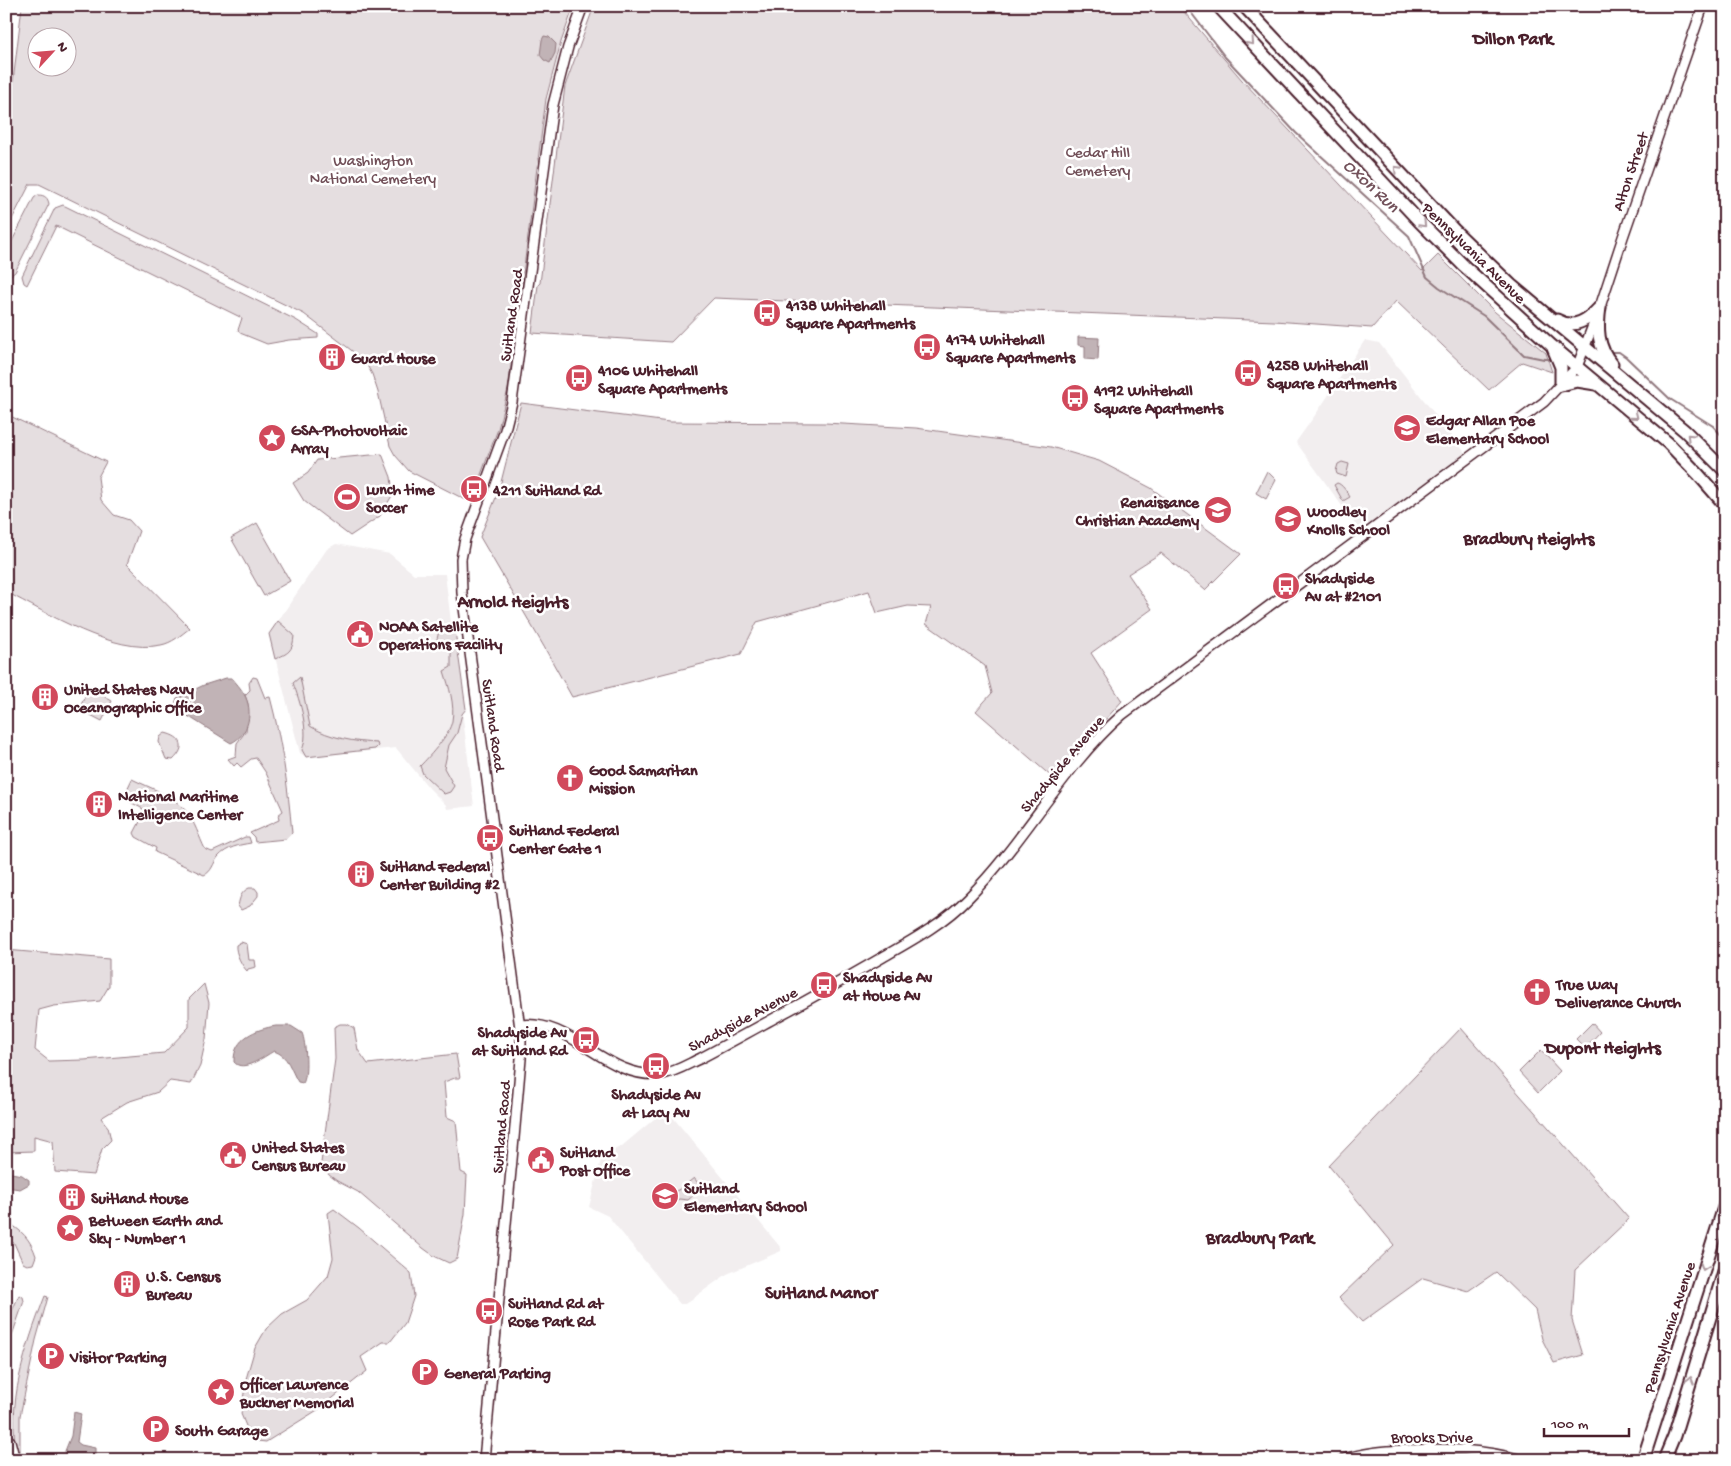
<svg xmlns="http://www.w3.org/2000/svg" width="1731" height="1466" viewBox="0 0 1731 1466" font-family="'Gochi Hand',sans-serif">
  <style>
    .built { fill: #f2eeef }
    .green { fill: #e5dee0; stroke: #987e86; fill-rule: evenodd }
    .water { fill: #c1b3b6; stroke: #91787e }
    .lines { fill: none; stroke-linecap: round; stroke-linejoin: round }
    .stream { stroke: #91787e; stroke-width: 2 }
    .secondary-casing { stroke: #4a1f2b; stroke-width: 12 }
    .primary-casing { stroke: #4a1f2b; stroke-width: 12 }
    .highway-casing { stroke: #4a1f2b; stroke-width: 15 }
    .secondary { stroke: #fff; stroke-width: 9 }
    .primary { stroke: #fff; stroke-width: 9 }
    .highway { stroke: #fff; stroke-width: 11 }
    .oneway { stroke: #ae9aa0 }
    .labels { text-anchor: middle; stroke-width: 5; stroke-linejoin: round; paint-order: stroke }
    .park-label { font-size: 16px; fill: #714f58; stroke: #fff }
    .street-label { font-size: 16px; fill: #4a1f2b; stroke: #fff }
    .poi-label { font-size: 16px; font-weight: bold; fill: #4a1f2b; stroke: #fff; text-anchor: start }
    .neighbourhood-label { font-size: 18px; font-weight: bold; fill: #4a1f2b; stroke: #fff }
    .water-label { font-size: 18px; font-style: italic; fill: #74535c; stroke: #fff }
  </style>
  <rect width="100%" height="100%" fill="#fff"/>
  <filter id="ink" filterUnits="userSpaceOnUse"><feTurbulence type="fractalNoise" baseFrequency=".02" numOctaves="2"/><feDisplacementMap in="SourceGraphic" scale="10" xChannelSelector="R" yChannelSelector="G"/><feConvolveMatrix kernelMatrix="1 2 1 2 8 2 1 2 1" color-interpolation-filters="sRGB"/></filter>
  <g filter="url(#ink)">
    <g class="built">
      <path d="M1365,340l14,3 88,112 -107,76 -64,-89 22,-31z"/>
      <path d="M336,544l54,10 24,20h31l29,232 -27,3 -1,-4 -17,-17 -33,-40 -90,9 -6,-4 -31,-119 58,-85z"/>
      <path d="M666,1109l115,139v3l-54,23 -42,30h-5l-72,-88 -19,-9 13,-51 20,-10z"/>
    </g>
    <g class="green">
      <path d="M22,6h552l-13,36 -15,57 -38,290 -10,40 -25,67 -5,3h-4l-55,-28 -14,-16 -5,-9 -12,-54 -6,-18 -7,-12 -14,-12 -47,-36 -265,-130h-9l-24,47v-107h2zM38,38h30v30h-30z"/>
      <path d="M594,6h585l63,74 180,191 16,-16 57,57 51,41 6,19 -30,-10 -33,28 -93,-89 -24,27 -98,-7 -560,-23 -43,44 -139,-9 6,-48 2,-2 25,-197z"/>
      <path d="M38,195c7,0 10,3 11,9l-34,68 -4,3 -5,-1v-21l28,-55z"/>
      <path d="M63,205l233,115 22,14v4l-29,2 -22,4 -27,-11 -2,-3 4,-12 -186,-92 -29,59 -3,-2 -2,-7 33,-68z"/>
      <path d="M521,403l148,19 156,1 91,5 135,19 48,14 52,27 90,66 -36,36 -44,-37 -33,21 24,35 -61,44 31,48 -69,77 -77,-67 16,-18 -7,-27 -59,-42 5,-17 -23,-1 -31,7 -8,-22 -112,31 -16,32 -169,43 -29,-52 -63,-108 19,-47z"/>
      <path d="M6,414l100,48 -8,15 3,23 13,15 15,5 10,11 -12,33 63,64c-9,7 -18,15 -29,17 -47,10 -113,-32 -155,-53z"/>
      <path d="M382,454l9,23 2,17 -13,22 -30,20 -46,-35 -11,-18 15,-10 9,-13z"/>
      <path d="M1342,462l7,2 -3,13 -9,-3 -1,-3 2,-7z"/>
      <path d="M1267,471l9,9 -10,19 -10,-6z"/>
      <path d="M1337,483c5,1 10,9 13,14l-7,4 -9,-16z"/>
      <path d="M257,523l33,58 -26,15 -33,-58z"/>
      <path d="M278,621l16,14c-1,17 -6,18 -19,24l-6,-25z"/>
      <path d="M447,628l8,3 11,78 -4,5 -5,19 -8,12 -5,23 10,18 -4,6 -6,2 -21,-20 -3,-8c10,-10 30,-32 32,-45 3,-17 -3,-34 -8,-50l7,-4v-21l-15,-3 3,-12z"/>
      <path d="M253,677l4,1 8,20 5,-1c12,45 18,90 22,136l-6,6 -31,3 -1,-5 -4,-4 29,-13 -1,-5 5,-4 -17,-38 -10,-15 -5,1 -10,8 -4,-4 -3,3 -6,-7 8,-3 1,-13 9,-12 2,-27 -3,-9 5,-5 -1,-7z"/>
      <path d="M300,677l10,49c19,12 45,16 67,17l1,3 -3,3 -69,8 -4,-7c8,-17 -2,-49 -9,-67z"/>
      <path d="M89,688l23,13 -10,20 -23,-12z"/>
      <path d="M165,733c17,4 22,14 8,27l-7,-1 -7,-17 1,-5z"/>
      <path d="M132,779c18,9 41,16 54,32 9,11 13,26 19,38l7,3 33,-15h4l2,6c-12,2 -24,4 -33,14 -5,6 -6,15 -14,18l-49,-23 1,-4 -20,-11 -2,-4 11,-21 -2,-3 -20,-11z"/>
      <path d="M249,888h6l3,4v4l-8,10 -9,4 -3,-4c2,-9 3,-14 11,-18z"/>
      <path d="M241,942l6,2 2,16h6l1,7 -8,2 -1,2c-5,-5 -12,-18 -11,-26z"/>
      <path d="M6,950l103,9v27l-9,15 -46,5 -15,4 -4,40 14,11 35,-1 80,-7 25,-26v-28l15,-15 5,19 -3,36 -6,27 -9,18 -21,-3 -12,11 -31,10 -26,16 7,9 3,13 -9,9 -8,26 -39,-3 -2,-31 -19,-5v15l-28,1z"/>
      <path d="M1592,1023l8,9 -15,16 -9,-9z"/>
      <path d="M340,1024h7l7,4 4,22 10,14 88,-10 4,24h-5l-11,4 3,35 9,4 5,51 6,3 -2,39 -8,45 -8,4 -15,-7 -11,-8 -65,-56 -21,-11 -8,-6 -8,-12 14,-104 -1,-32z"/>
      <path d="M1461,1028l168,191 -54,51 -3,50 11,35 -29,8 -12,-24 -7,-29 -39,-38 -28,19 -45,-13 -61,44 -23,-24 55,-53 -65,-79z"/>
      <path d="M1541,1050l19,21 -22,22 -19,-21z"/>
      <path d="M694,1178l8,10 -14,12 -9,-1 -14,6 -2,-8 17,-8z"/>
      <path d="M334,1209l25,19 52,45 3,23 -9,27 -15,19h-7l-22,15 6,14 -48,38 -53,33 -9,-1 -6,-3 -10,-24 5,-35 9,-31 11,-19 16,-15 25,-14 21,-24 5,-18 -5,-45z"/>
      <path d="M6,1222c15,7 25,18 30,34l-3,8 -6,1 -4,-2 -9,-20 -8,-4z"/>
      <path d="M19,1295l4,2 1,4 -14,40 -3,3 -1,-19z"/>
      <path d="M45,1296l3,1 -12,43 -16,76v40l2,4h-4c-13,-55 8,-114 27,-164z"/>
    </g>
    <g class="water">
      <path d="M544,36l5,1 7,7 -1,9 -5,10 -6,-3 -4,-5 2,-15z"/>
      <path d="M1078,337l21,1 -1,22 -13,-1v-13l-7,-1z"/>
      <path d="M226,678h6c4,5 9,10 12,16 10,17 5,41 -13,49l-53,-33 -3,-6 2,-6 27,-13z"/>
      <path d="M276,1026h15l11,7c4,9 6,43 1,50l-5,-1c-8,-13 -9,-26 -24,-31 -11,6 -31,22 -40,11 -1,-24 22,-33 42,-36z"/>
      <path d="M6,1172l16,3 7,5v4l-9,5 -14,-2z"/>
      <path d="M74,1412l7,2 -4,28 4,3 14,3v12h-30v-9l6,-15z"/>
    </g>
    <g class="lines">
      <g class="stream">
        <path d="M1186,6l39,51 71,76 113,103 18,41 12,10 45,29 40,39 20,4h7"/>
        <path d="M1610,352h9l7,5 44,42 43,27 12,13"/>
      </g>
      <g class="secondary-casing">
        <g id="secondary">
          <path d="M520,1025c53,-7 86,56 142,49 14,-2 26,-10 39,-16 23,-12 46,-25 70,-38 37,-20 74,-41 112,-63 30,-17 61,-34 86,-60 56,-56 93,-129 153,-182l422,-313 33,-35 23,-60 23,-70 80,-231"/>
          <path d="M484,1460l30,-322 7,-79v-23l-59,-443 -1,-34 4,-20 40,-109 7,-28 41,-297 15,-58 15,-41"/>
          <path d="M1342,1460c21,-8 43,-9 65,-10 41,-2 75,-1 115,10"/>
        </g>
      </g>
      <g class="primary-casing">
        <path id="primary" d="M10,1441l5,19"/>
      </g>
      <g class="highway-casing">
        <g id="highway">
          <path d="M1218,6l201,215 45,45 88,80 116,97 30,31 27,31"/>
          <path d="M1244,6l210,224 57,55 174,146 40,40"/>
          <path d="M1600,307c-3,21 -3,40 12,57"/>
          <path d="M1557,320c17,10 31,0 43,-13"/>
          <path d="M1553,348l8,19v18l16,-4 19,3"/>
          <path d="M1643,1460l82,-256"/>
          <path d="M1664,1460l10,-24 51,-168"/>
        </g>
      </g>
      <use href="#secondary" class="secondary"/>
      <use href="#primary" class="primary"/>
      <use href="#highway" class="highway"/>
    </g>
    <defs><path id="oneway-chevron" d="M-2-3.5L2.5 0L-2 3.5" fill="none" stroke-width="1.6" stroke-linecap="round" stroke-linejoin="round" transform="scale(1.25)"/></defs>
    <g class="oneway">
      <use href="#oneway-chevron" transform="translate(1251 42) rotate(48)"/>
      <use href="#oneway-chevron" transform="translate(1397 169) rotate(-133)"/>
      <use href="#oneway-chevron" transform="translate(1423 224) rotate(45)"/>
      <use href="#oneway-chevron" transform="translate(1635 416) rotate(39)"/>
      <use href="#oneway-chevron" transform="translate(1690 437) rotate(-136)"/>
      <use href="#oneway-chevron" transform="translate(1704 1267) rotate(109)"/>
      <use href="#oneway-chevron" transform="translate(1690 1380) rotate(-74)"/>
    </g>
  </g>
  <defs>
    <g id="bus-disc" transform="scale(1.4375)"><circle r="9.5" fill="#d1495b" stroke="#fff"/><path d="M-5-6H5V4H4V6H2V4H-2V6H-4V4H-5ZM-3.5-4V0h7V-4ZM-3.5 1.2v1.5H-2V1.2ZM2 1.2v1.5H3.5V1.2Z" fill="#fff"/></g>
    <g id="building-disc" transform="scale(1.4375)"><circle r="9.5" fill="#d1495b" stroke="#fff"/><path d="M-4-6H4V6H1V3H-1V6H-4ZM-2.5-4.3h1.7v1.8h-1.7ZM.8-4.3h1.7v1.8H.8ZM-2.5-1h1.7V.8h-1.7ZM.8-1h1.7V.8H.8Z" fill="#fff"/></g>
    <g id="school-disc" transform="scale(1.4375)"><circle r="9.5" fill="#d1495b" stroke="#fff"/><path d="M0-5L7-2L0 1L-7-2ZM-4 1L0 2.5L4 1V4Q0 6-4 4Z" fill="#fff"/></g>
    <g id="sight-disc" transform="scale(1.4375)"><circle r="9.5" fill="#d1495b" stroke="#fff"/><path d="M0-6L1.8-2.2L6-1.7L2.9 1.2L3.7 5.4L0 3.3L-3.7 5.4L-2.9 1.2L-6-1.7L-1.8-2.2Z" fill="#fff"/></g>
    <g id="stadium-disc" transform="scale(1.4375)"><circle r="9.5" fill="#d1495b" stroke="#fff"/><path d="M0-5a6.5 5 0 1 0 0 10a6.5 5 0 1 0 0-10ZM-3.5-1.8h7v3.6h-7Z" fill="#fff"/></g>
    <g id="civic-disc" transform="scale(1.4375)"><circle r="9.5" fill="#d1495b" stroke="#fff"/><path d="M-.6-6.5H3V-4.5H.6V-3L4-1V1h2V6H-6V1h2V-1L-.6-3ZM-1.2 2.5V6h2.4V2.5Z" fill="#fff"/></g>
    <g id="church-disc" transform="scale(1.4375)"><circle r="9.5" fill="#d1495b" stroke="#fff"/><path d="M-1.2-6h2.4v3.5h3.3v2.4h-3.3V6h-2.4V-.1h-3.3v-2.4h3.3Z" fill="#fff"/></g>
    <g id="parking-disc" transform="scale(1.4375)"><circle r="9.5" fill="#d1495b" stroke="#fff"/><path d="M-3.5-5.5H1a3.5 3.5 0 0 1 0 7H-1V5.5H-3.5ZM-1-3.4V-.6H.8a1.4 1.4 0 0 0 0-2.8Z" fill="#fff"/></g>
  </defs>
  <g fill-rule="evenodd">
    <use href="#bus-disc" x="767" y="313"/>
    <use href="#bus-disc" x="927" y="347"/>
    <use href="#building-disc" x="332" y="357"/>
    <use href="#bus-disc" x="1248" y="373"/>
    <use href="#bus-disc" x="579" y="378"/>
    <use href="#bus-disc" x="1075" y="398"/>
    <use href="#school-disc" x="1407" y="428"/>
    <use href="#sight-disc" x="272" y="438"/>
    <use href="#bus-disc" x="474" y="489"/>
    <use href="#stadium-disc" x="347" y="497"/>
    <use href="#school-disc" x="1218" y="510"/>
    <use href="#school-disc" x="1288" y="519"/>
    <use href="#bus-disc" x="1286" y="586"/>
    <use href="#civic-disc" x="360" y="634"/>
    <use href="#building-disc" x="45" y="697"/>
    <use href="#church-disc" x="570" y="778"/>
    <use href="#building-disc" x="99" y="804"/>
    <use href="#bus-disc" x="490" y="838"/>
    <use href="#building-disc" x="361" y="874"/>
    <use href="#bus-disc" x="824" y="985"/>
    <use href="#church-disc" x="1537" y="992"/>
    <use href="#bus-disc" x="586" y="1040"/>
    <use href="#bus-disc" x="656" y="1066"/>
    <use href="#civic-disc" x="233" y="1155"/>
    <use href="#civic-disc" x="541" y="1160"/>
    <use href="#school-disc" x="665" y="1196"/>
    <use href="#building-disc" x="72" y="1197"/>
    <use href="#sight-disc" x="70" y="1228"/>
    <use href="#building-disc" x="127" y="1284"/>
    <use href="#bus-disc" x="489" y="1311"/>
    <use href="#parking-disc" x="51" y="1356"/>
    <use href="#parking-disc" x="425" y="1372"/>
    <use href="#sight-disc" x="221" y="1392"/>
    <use href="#parking-disc" x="156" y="1429"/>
  </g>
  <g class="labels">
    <g class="park-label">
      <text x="1098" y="157">Cedar Hill<tspan x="1098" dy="18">Cemetery</tspan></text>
      <text x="373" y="165">Washington<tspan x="373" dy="18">National Cemetery</tspan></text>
    </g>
    <g class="street-label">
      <text transform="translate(1629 171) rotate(-71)" y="6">Alton Street</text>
      <text transform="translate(1475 252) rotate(44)" y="6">Pennsylvania Avenue</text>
      <text transform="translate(510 315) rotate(-82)" y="6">Suitland Road</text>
      <text transform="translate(495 725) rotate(82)" y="6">Suitland Road</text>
      <text transform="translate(1061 763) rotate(-50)" y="6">Shadyside Avenue</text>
      <text transform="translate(742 1018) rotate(-28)" y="6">Shadyside Avenue</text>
      <text transform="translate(500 1127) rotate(-85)" y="6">Suitland Road</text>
      <text transform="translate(1668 1327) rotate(-72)" y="6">Pennsylvania Avenue</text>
      <text x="1432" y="1442">Brooks Drive</text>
    </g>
    <g class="poi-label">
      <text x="786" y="310">4138 Whitehall<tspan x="786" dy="18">Square Apartments</tspan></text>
      <text x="946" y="344">4174 Whitehall<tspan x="946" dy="18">Square Apartments</tspan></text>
      <text x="351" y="363">Guard House</text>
      <text x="1267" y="370">4258 Whitehall<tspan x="1267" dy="18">Square Apartments</tspan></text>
      <text x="598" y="375">4106 Whitehall<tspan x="598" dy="18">Square Apartments</tspan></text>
      <text x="1094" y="395">4192 Whitehall<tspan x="1094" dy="18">Square Apartments</tspan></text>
      <text x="1426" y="425">Edgar Allan Poe<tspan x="1426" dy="18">Elementary School</tspan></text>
      <text x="291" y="435">GSA-Photovoltaic<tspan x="291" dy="18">Array</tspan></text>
      <text x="366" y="494">Lunch time<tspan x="366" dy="18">Soccer</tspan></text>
      <text x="493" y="495">4211 Suitland Rd</text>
      <text x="1199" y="507" text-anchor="end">Renaissance<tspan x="1199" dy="18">Christian Academy</tspan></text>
      <text x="1307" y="516">Woodley<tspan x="1307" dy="18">Knolls School</tspan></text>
      <text x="1305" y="583">Shadyside<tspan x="1305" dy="18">Av at #2101</tspan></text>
      <text x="379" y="631">NOAA Satellite<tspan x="379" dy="18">Operations Facility</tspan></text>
      <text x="64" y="694">United States Navy<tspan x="64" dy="18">Oceanographic Office</tspan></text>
      <text x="589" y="775">Good Samaritan<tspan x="589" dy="18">Mission</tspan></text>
      <text x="118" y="801">National Maritime<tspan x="118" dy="18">Intelligence Center</tspan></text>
      <text x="509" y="835">Suitland Federal<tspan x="509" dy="18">Center Gate 1</tspan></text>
      <text x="380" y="871">Suitland Federal<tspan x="380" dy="18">Center Building #2</tspan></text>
      <text x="843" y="982">Shadyside Av<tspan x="843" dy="18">at Howe Av</tspan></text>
      <text x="1556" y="989">True Way<tspan x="1556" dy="18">Deliverance Church</tspan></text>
      <text x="567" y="1037" text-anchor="end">Shadyside Av<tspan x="567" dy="18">at Suitland Rd</tspan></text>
      <text x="656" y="1099" text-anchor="middle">Shadyside Av<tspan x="656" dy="18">at Lacy Av</tspan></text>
      <text x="252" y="1152">United States<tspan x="252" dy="18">Census Bureau</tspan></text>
      <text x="560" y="1157">Suitland<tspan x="560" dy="18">Post Office</tspan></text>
      <text x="684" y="1193">Suitland<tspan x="684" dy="18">Elementary School</tspan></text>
      <text x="91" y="1203">Suitland House</text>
      <text x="89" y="1225">Between Earth and<tspan x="89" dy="18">Sky - Number 1</tspan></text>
      <text x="146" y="1281">U.S. Census<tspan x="146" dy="18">Bureau</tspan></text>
      <text x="508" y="1308">Suitland Rd at<tspan x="508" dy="18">Rose Park Rd</tspan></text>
      <text x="70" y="1362">Visitor Parking</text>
      <text x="444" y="1378">General Parking</text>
      <text x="240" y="1389">Officer Lawrence<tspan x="240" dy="18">Buckner Memorial</tspan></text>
      <text x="175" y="1435">South Garage</text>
    </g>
    <g class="neighbourhood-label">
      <text x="1513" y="44">Dillon Park</text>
      <text x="1529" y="544">Bradbury Heights</text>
      <text x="513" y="607">Arnold Heights</text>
      <text x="1603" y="1053">Dupont Heights</text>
      <text x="1260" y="1243">Bradbury Park</text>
      <text x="821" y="1298">Suitland Manor</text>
    </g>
    <g class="water-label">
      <text transform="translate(1372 185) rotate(43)" y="6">Oxon Run</text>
    </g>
  </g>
  <rect width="1731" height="1466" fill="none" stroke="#fff" stroke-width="25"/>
  <rect x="12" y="12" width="1706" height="1441" fill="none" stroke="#4a1f2b" stroke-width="2" filter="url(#ink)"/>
  <g transform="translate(52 52) rotate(64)"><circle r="24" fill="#ffffff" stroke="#b7a5aa"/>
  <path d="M0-4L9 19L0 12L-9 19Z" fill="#d1495b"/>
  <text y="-8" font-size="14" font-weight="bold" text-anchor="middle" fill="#4a1f2b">N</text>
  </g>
  <path d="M1544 1428v8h85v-8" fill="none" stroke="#4a1f2b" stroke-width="2.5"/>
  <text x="1551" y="1428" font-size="15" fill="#4a1f2b" stroke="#ffffff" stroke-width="4" paint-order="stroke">100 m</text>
</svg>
